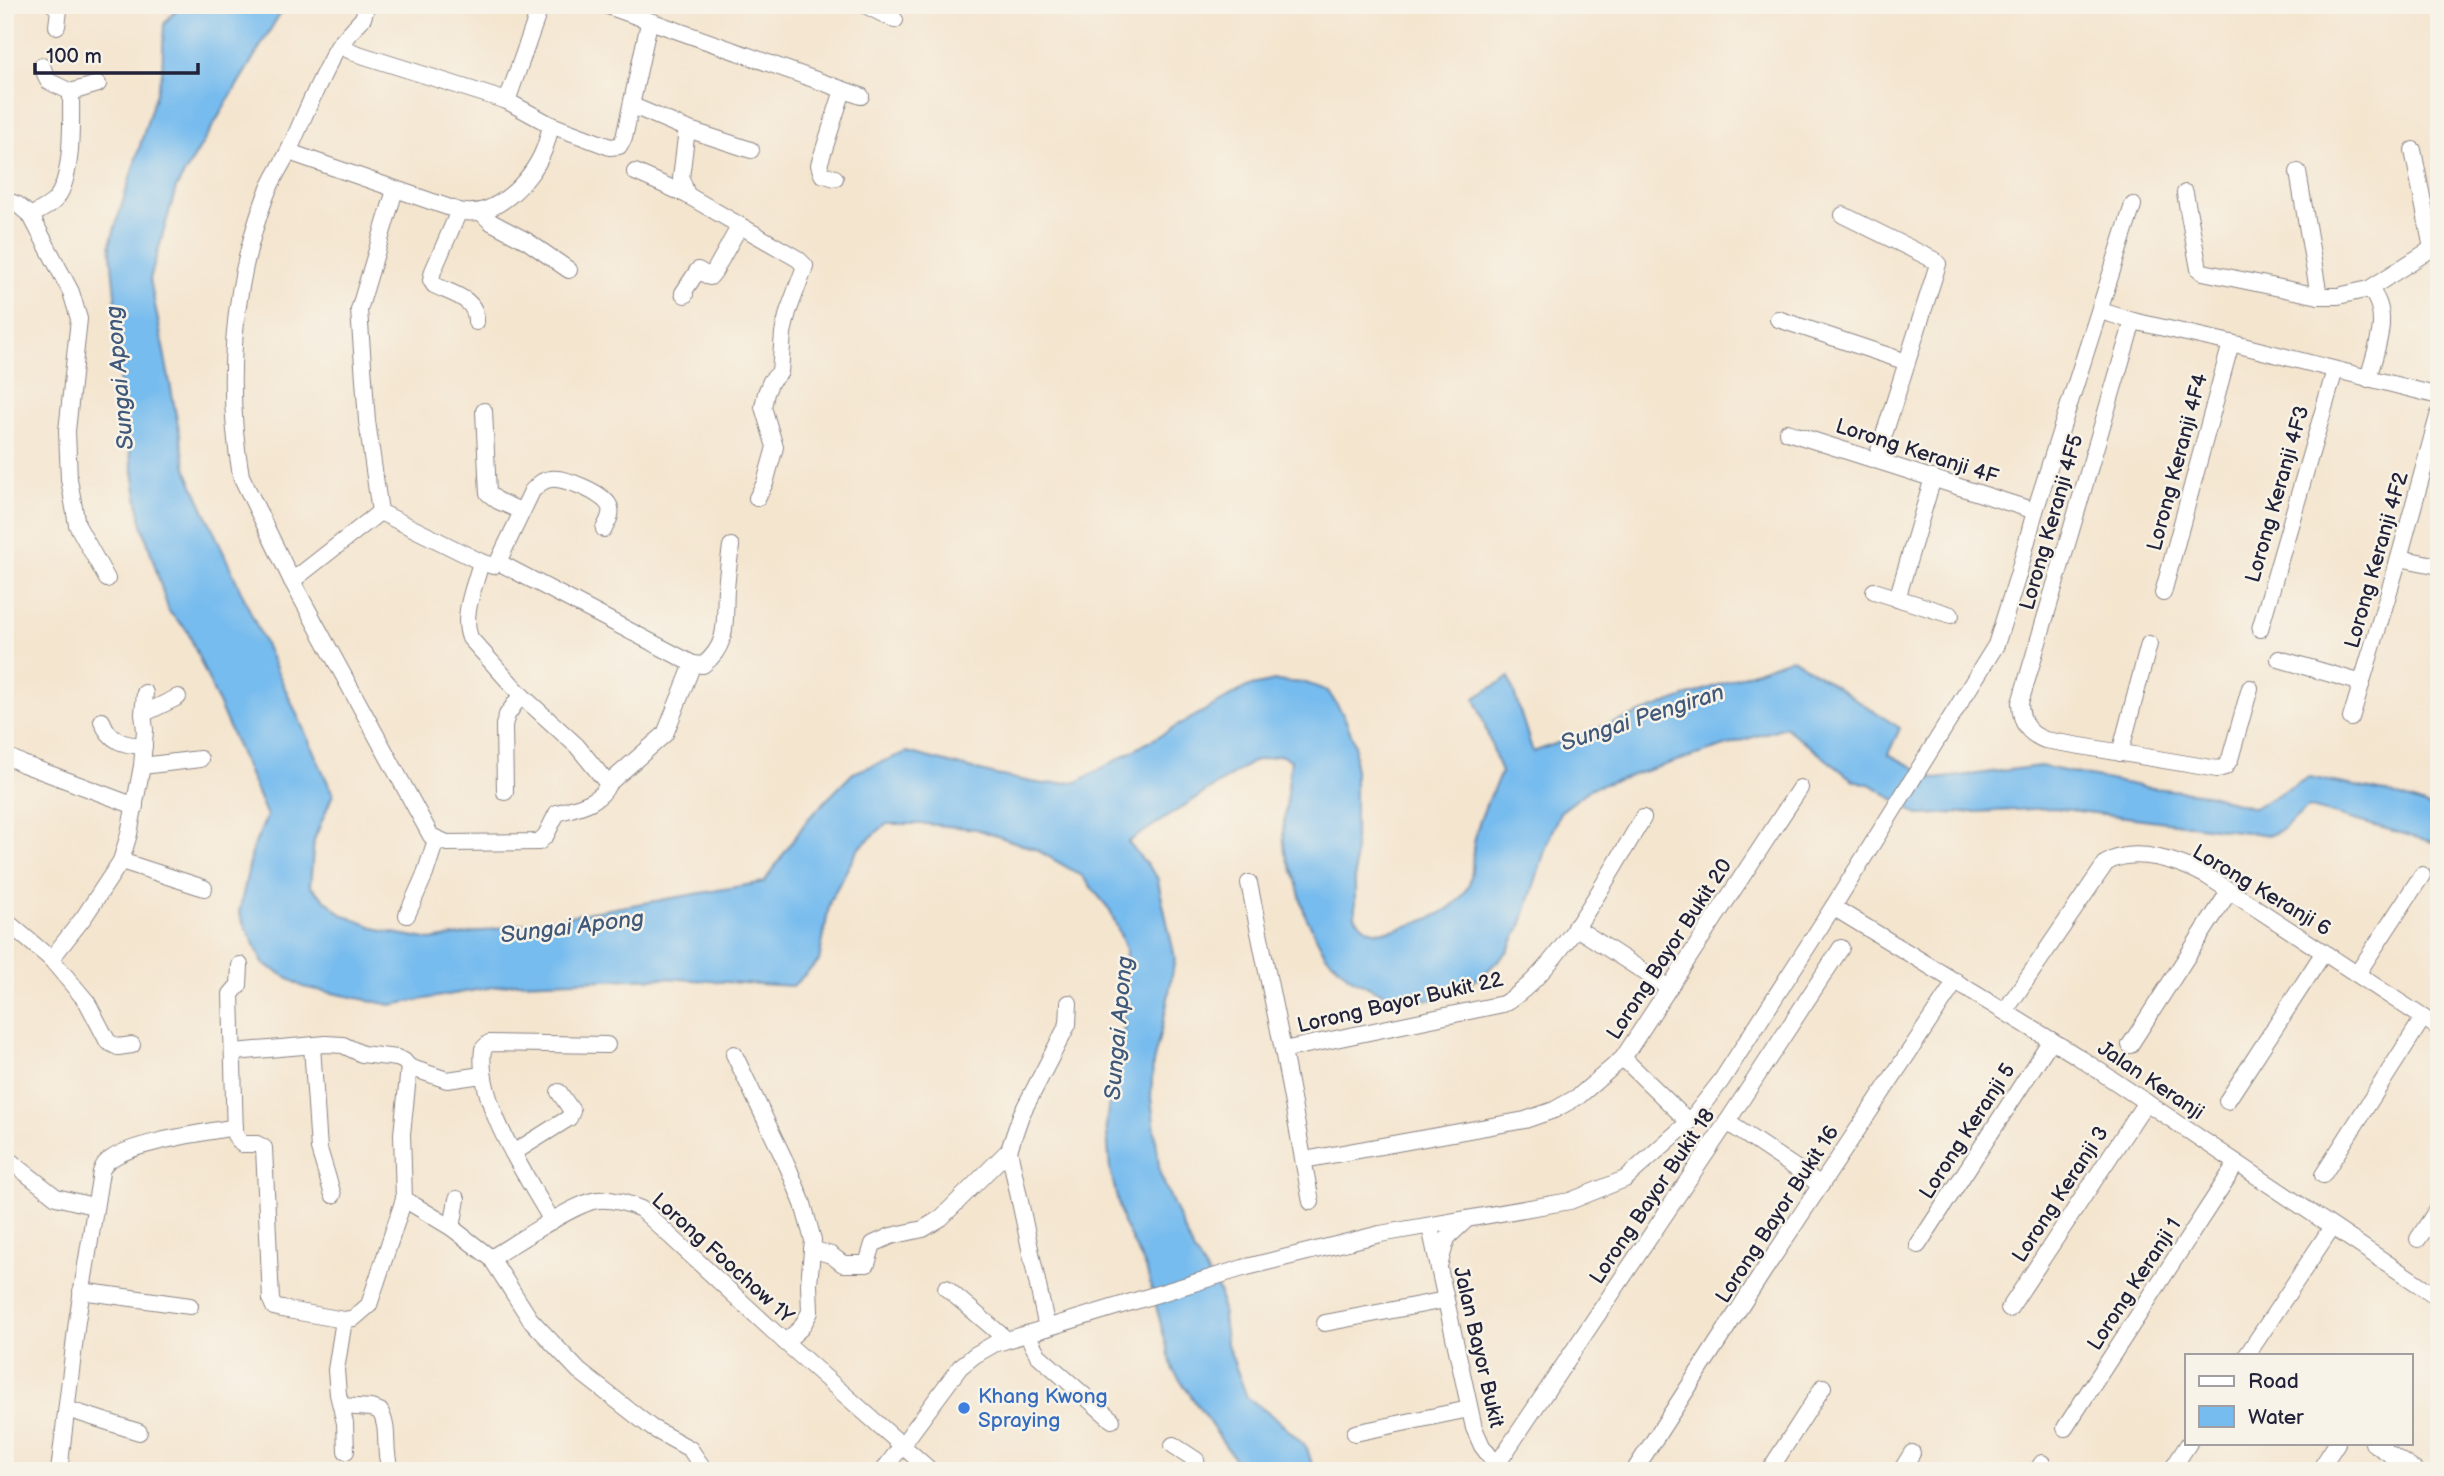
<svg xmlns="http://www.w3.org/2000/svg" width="2444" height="1476" viewBox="0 0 2444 1476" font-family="'Balsamiq Sans',sans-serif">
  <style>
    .water { fill: #77bcee; stroke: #4c6f94; stroke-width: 2 }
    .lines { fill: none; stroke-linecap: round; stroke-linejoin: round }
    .minor-casing { stroke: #8b8485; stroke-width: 18 }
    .minor { stroke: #fff; stroke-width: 16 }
    .shop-dot { fill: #3f7fe0; stroke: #f7f3e8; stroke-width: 2.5 }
    .labels { text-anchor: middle; stroke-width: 5; stroke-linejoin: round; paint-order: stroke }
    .street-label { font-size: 21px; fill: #22223b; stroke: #f7f3e8 }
    .shop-label { font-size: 21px; fill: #366cbe; stroke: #f7f3e8; text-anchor: start }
    .water-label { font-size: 23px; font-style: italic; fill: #40587a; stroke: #f7f3e8 }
  </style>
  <rect width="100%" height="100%" fill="#f7f3e8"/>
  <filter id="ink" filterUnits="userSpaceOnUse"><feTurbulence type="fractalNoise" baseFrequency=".0143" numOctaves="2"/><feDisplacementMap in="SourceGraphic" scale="14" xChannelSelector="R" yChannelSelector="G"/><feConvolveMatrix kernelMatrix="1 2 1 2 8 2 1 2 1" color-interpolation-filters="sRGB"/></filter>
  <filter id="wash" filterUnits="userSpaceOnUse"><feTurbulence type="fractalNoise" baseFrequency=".00686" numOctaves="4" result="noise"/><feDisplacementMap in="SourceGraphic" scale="28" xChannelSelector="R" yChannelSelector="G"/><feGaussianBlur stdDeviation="1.57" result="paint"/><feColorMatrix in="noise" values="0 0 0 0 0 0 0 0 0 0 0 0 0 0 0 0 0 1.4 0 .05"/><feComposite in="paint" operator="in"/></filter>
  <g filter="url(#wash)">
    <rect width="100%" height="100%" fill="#f4e5cf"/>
    <path class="water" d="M180,5h105l-109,183 -26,91 37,193 146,322 -19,46 -4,46 31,28 42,17 48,9 333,-58 44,-63 45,-46 54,-21 89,23 47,9 34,-2 170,-95 28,-6 31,2 22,8 16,25 11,28v172c11,17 23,18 41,13 28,-7 64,-18 74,-48 4,-13 1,-29 5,-43 5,-23 16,-44 26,-65l-26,-75 34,-21 24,75 259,-94 108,70 -12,26 48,25 104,-13 104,21 63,7 47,14 55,-31 81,16 49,17v34l-131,-37 -26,23 -12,5 -216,-27 -136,7 -46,-30 -19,-5 -68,-53 -193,61 -32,24 -12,29 -26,82 -14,28 -27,26 -48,23 -34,-2 -25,-8 -25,-13 -24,-23 -20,-39 -10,-38 -10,-24 -2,-21 8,-72 -11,-5 -26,6 -126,81 29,35 18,81 -9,52 -13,53 -2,34 9,77 33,76 27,43 6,48 21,56 32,24 28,27 7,23h-71l-70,-101 -27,-102 -23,-45 -13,-54 -4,-47 18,-95 2,-78 -16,-39 -28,-34 -47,-27 -59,-20 -50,-5h-40l-28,25 -28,52 -11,60 -26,25 -131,-8 -146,5 -125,22 -88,-18 -40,-24 -24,-50 14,-65 14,-32 -80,-186 -18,-18 -28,-91 -21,-129 -2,-67 -8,-81 52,-171 2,-49z"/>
  </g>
  <g filter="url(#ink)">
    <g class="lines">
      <g class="minor-casing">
        <g id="minor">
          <path d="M54,5l5,5 -2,16"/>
          <path d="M367,5l-4,13 -24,27 16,8 152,48 44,24 59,22 9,-1 5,-8 25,-115"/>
          <path d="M605,5l256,91"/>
          <path d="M865,5l30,15"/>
          <path d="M339,45c-19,32 -33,67 -48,101 -8,18 -20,34 -26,52 -33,88 -40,186 -24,278l51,105 139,255 16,7 92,-1 7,-7 11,-22c19,-6 43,-9 51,-29l57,-50 28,-70"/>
          <path d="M42,66l6,15 23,11 27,-8"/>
          <path d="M507,101l34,-96"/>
          <path d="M633,106l54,23 64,21"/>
          <path d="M687,129l-6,49 6,17"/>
          <path d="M2413,150l19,99"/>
          <path d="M289,152l170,59c35,9 72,-30 84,-59 4,-9 6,-18 8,-27"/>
          <path d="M635,172l52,23 111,64 7,7 -17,46 -5,21 -3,39 -9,9 -5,12 -3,14 12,40 -10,36 -8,15"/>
          <path d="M2298,172l21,124"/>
          <path d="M835,178l-13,-4 -3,-9 24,-75"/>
          <path d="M2185,193l14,76 4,3 116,24h19l31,-7 70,-45"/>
          <path d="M5,200l13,5 13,11 40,76 8,27 -12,112 2,48 8,46 30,54"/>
          <path d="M459,211l-26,60 -2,9 3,5c18,9 43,13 42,37"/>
          <path d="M481,212l10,10 36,19 42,29"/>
          <path d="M1843,215l91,45 4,4 -62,196"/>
          <path d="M31,216c7,-5 17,-9 23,-15 20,-20 17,-82 17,-109"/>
          <path d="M685,295l-2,-2 15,-23 12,7 4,-5 25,-45"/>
          <path d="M2101,311l32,10 98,22 208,53"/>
          <path d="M1778,319l129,43"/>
          <path d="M2133,321l-113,382c1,20 7,30 25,37l172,29 8,-2 5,-8 20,-71"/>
          <path d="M2368,379c7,-28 25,-66 1,-90"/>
          <path d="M484,411l4,82 10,8 23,10"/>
          <path d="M1787,432l248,79"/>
          <path d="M380,512l-13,-91 -8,-111 36,-120"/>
          <path d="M380,512l101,50 12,4 5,-4 34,-71c6,-6 10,-11 19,-12 13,-2 56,15 59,29 2,8 -3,14 -6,21"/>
          <path d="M2399,558l40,8"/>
          <path d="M481,562c-6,24 -20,53 -11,76l51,57 56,51 31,38"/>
          <path d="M498,562l195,102 10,1c27,-21 21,-45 23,-75 1,-15 3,-29 5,-44"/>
          <path d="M292,581l88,-69"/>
          <path d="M1874,591l77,24"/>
          <path d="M2163,593l68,-250"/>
          <path d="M1897,599l36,-121"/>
          <path d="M2260,629l75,-259"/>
          <path d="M2279,659l83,24"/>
          <path d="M143,714l35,-17"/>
          <path d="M2351,718l48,-160 40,-145"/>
          <path d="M102,721c8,21 22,24 42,25"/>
          <path d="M2120,753l29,-109"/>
          <path d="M5,755l18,9 112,42"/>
          <path d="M142,766l58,-7"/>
          <path d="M505,792l-1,-67 3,-10 14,-20"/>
          <path d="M121,861l83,27"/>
          <path d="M1249,883l34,167 28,152"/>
          <path d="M1833,907l244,149 362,242"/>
          <path d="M407,915l18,-41 11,-34"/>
          <path d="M5,920l46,39 36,43 21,40 10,5 14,-2"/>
          <path d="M1575,927l94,61"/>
          <path d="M51,959l33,-42 37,-56 8,-27 13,-68 3,-36 -2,-16 2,-21"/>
          <path d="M240,965l-1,20 -8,9 4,141 7,9h15l7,4 7,152 3,7 8,2 62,11"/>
          <path d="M2357,974l65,-99"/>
          <path d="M2005,1011l101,-148c28,-18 75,-1 101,13l232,152"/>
          <path d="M2130,1045l100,-155"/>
          <path d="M312,1046l7,103 14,46"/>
          <path d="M1283,1050l220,-46c54,-29 107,-132 140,-186"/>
          <path d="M234,1052l92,-8 17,1 19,9 35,4 7,3 5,6 38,13 35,-5"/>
          <path d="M734,1054l54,113 15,37 10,36 -4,44 1,28 -9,16 -16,14"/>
          <path d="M1623,1058l66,64"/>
          <path d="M409,1067l-7,67 2,65 48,29 39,30 39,61 49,52 73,57 38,21 15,22"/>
          <path d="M2227,1101l97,-149"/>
          <path d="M1727,1122l94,63"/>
          <path d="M1009,1150l38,178"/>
          <path d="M513,1153l56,-35 3,-7 -13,-19"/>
          <path d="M5,1157l51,40 37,9"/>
          <path d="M1304,1160l221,-40 29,-10 25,-14 44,-38 177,-270"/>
          <path d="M2323,1175l100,-157"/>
          <path d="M552,1221c-26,-46 -76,-118 -69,-172l6,-6 118,2"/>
          <path d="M1430,1227l44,201 8,18 19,25"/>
          <path d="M452,1228l5,-29"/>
          <path d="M2418,1239l21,-32"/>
          <path d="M1918,1245l133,-205"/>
          <path d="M812,1249l19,6 12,9h24l6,-20 18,-8 32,-7 18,-11 68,-68 12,-35 47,-91 1,-21"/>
          <path d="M491,1258c22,-13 85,-56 107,-58 15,-1 29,3 43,9l144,133 146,129"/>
          <path d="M1439,1266l8,-28 19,-18"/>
          <path d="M946,1288l60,51"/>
          <path d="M81,1291l109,15"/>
          <path d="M2009,1309l137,-207"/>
          <path d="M1325,1323l120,-23"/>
          <path d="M1027,1334l11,21 74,65"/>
          <path d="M2247,1355l85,-128"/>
          <path d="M342,1406l29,2 9,3c11,20 2,39 11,60"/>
          <path d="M67,1409l72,23"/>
          <path d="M2065,1428l172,-265"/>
          <path d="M1355,1433l114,-24"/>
          <path d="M2373,1443l43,28"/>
          <path d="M1173,1445l23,15 2,11"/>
          <path d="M346,1451l-1,-28 -7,-29 -2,-24 8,-50 10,-2 15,-13 35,-106"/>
          <path d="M1496,1466l231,-344 114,-174"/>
          <path d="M59,1471l18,-150 24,-149c2,-6 4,-10 10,-13 23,-17 93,-26 124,-32"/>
          <path d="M883,1471l77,-104 15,-12 19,-11 249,-76 137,-34 190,-33 55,-22 64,-57 32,-41 112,-174 163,-262 22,-70 17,-64 98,-306"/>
          <path d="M1634,1471l129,-199 193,-291"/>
          <path d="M1769,1471l54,-84"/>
          <path d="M1901,1471l11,-18"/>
          <path d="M2037,1471l5,-8"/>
          <path d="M2171,1471l18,-28"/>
          <path d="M2319,1471l18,-28"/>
        </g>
      </g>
      <use href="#minor" class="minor"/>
    </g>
  </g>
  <circle class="shop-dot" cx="964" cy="1408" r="7"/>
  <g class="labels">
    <g class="street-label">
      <text transform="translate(1917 451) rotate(18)" y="7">Lorong Keranji 4F</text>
      <text transform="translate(2177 462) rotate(-75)" y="7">Lorong Keranji 4F4</text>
      <text transform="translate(2277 494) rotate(-74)" y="7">Lorong Keranji 4F3</text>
      <text transform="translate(2051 522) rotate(-74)" y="7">Lorong Keranji 4F5</text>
      <text transform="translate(2376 560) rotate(-74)" y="7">Lorong Keranji 4F2</text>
      <text transform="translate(2262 890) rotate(31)" y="7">Lorong Keranji 6</text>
      <text transform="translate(1669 949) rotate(-57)" y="7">Lorong Bayor Bukit 20</text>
      <text transform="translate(1400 1002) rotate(-13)" y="7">Lorong Bayor Bukit 22</text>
      <text transform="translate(2151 1080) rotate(34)" y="7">Jalan Keranji</text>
      <text transform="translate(1967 1131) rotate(-57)" y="7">Lorong Keranji 5</text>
      <text transform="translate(2060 1194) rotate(-57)" y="7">Lorong Keranji 3</text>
      <text transform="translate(1652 1196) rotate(-56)" y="7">Lorong Bayor Bukit 18</text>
      <text transform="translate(1777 1214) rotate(-57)" y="7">Lorong Bayor Bukit 16</text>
      <text transform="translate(723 1258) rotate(42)" y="7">Lorong Foochow 1Y</text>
      <text transform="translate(2134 1284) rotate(-57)" y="7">Lorong Keranji 1</text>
      <text transform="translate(1479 1347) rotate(77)" y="7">Jalan Bayor Bukit</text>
    </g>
    <g class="shop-label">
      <text x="978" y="1403">Khang Kwong<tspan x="978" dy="24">Spraying</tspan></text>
    </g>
    <g class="water-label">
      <text transform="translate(119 378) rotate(-95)" y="8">Sungai Apong</text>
      <text transform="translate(1642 717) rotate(-18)" y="8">Sungai Pengiran</text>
      <text transform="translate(572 926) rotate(-7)" y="8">Sungai Apong</text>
      <text transform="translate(1118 1028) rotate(-85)" y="8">Sungai Apong</text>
    </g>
  </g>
  <rect width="2444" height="1476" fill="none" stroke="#f7f3e8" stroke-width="28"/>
  <rect x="2185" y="1354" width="228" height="91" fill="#f7f3e8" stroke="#a29fa3" stroke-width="2"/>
  <rect x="2199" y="1376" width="35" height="10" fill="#ffffff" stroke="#a29fa3" stroke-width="2"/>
  <text x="2248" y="1388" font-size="21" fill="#22223b">Road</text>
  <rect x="2199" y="1406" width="35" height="21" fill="#77bcee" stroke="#a29fa3" stroke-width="2"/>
  <text x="2248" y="1424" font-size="21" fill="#22223b">Water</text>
  <path d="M35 63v10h163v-10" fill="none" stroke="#22223b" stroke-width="3.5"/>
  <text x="46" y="63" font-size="21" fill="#22223b" stroke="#f7f3e8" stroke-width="5" paint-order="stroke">100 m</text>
</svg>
